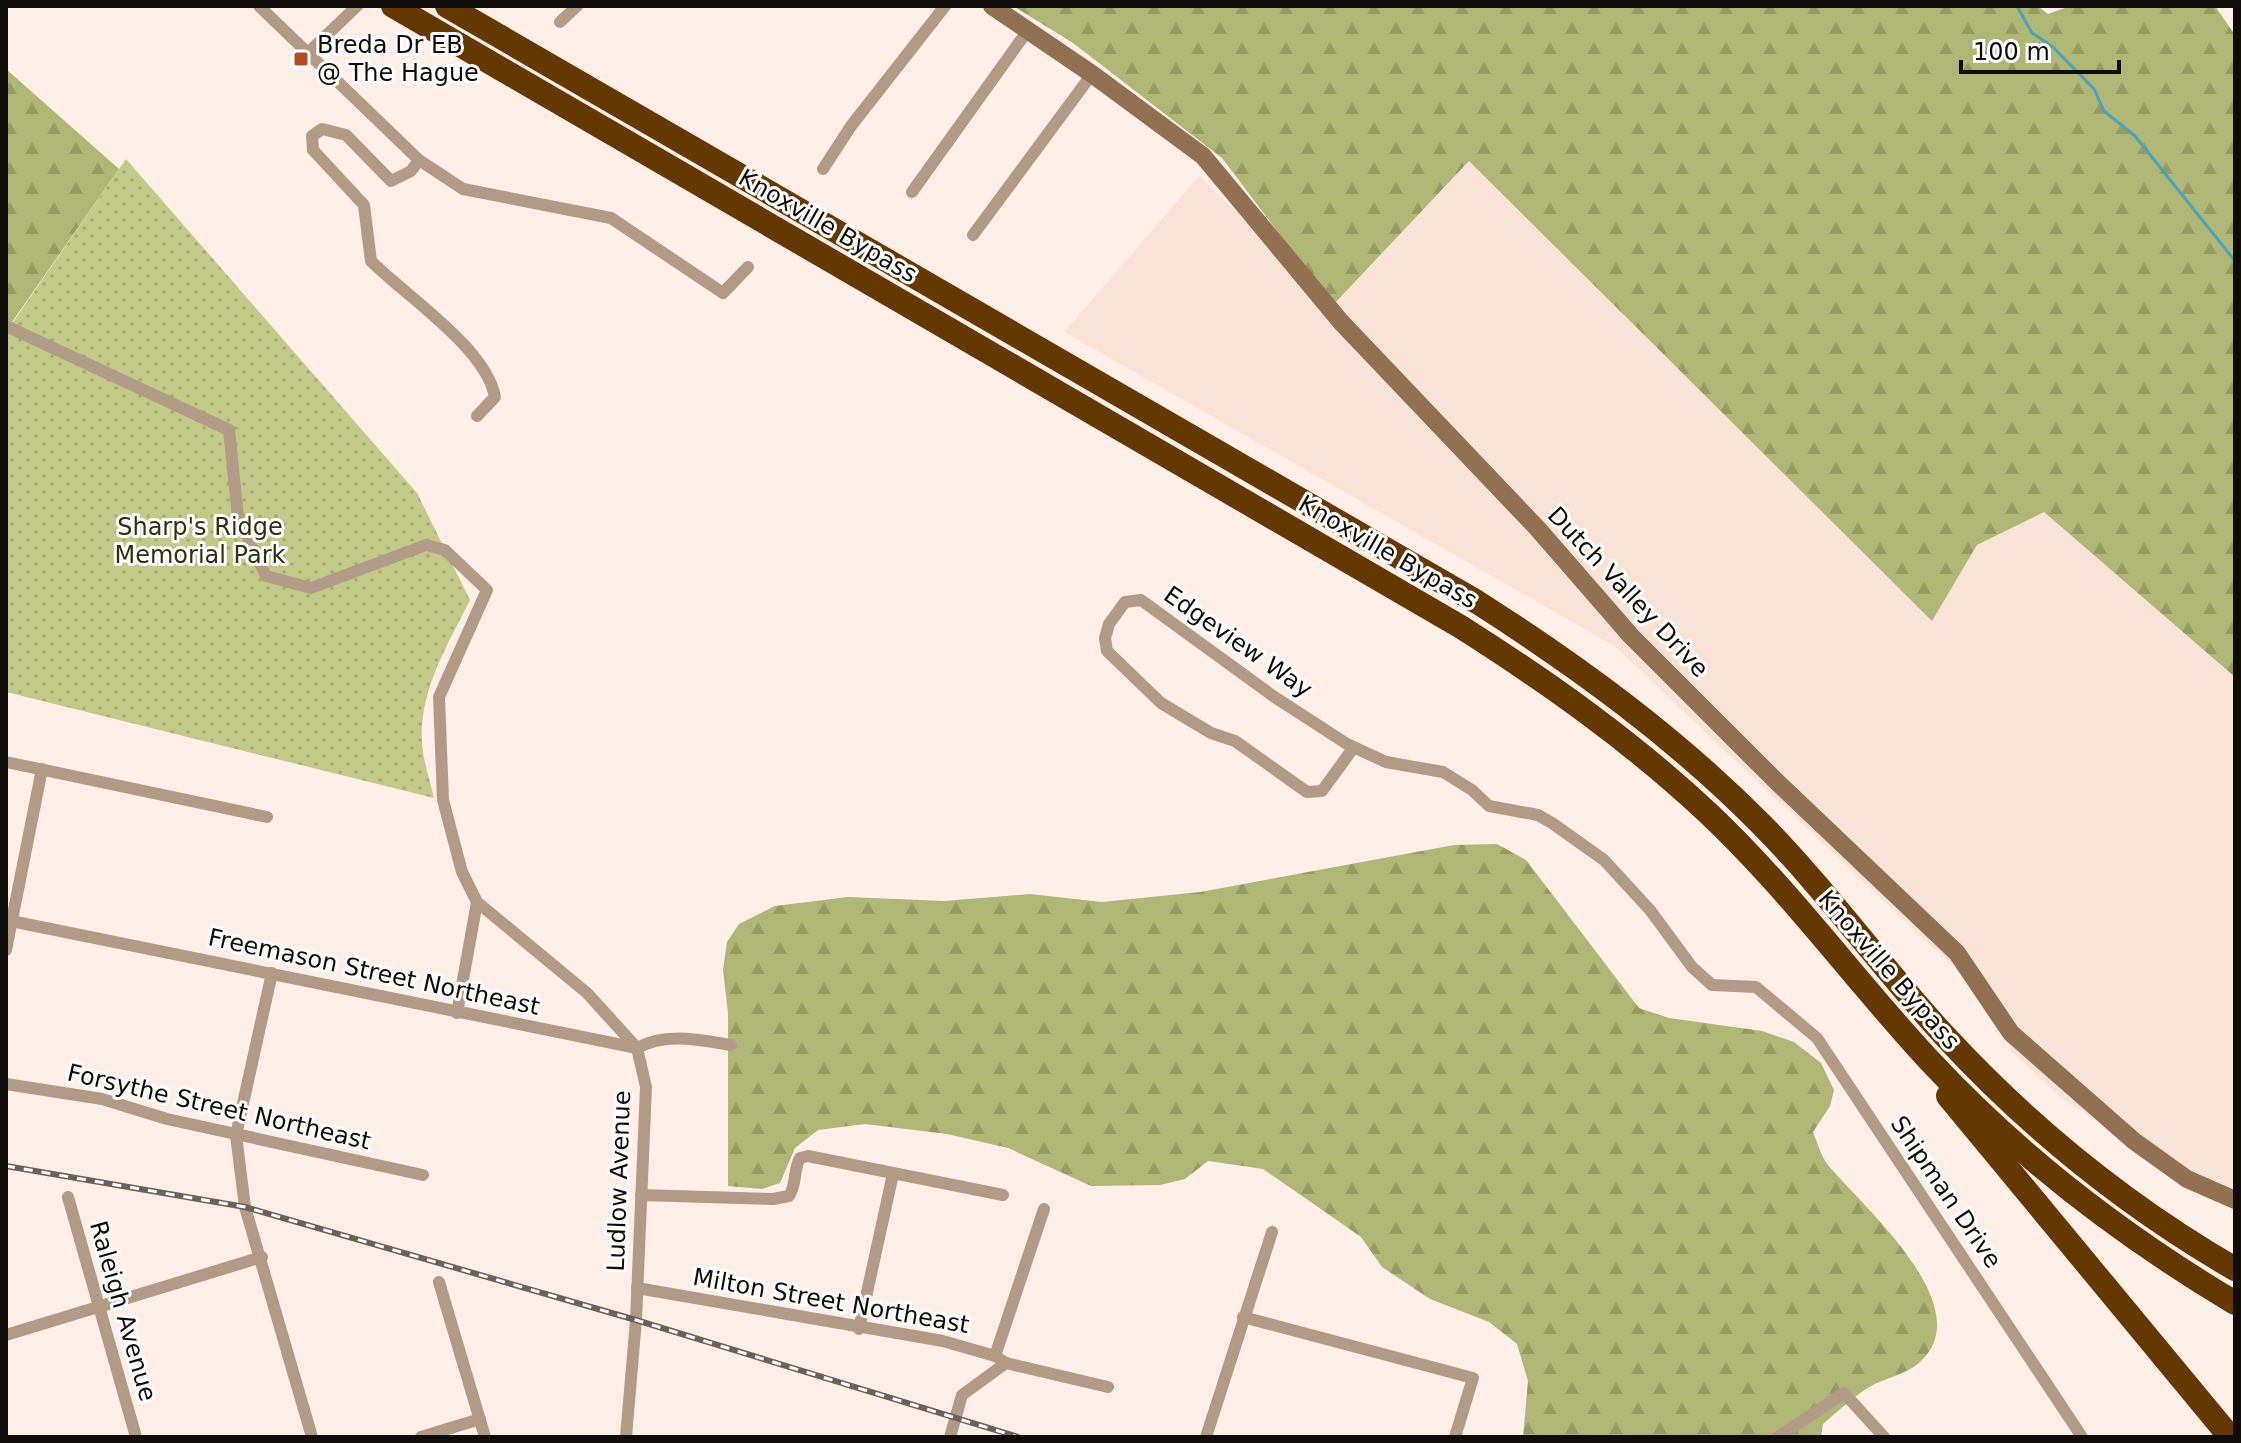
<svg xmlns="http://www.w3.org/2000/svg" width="2241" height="1443" viewBox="0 0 2241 1443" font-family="'DejaVu Sans',sans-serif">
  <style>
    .built { fill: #f9e3d7 }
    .forest { fill: url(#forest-firs) }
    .park { fill: url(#park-dots) }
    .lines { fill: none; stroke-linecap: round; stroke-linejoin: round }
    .stream { stroke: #4da1b8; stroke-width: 3 }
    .street { stroke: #b19b86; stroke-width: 12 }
    .secondary { stroke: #917152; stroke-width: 18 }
    .highway { stroke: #643800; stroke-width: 24 }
    .rail-casing { stroke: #69615c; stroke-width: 6 }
    .rail { stroke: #fff; stroke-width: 3; stroke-dasharray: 9; stroke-linecap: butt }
    .poi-dot { fill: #b14b20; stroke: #fff; stroke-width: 3 }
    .labels { text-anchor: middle; stroke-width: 6; stroke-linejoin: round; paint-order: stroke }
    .poi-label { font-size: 24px; fill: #0f0b08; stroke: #fff; text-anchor: start }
    .street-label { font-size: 24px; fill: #0f0b08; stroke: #fff }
    .park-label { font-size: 24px; fill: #2e3013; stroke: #fff }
  </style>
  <defs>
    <pattern id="forest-firs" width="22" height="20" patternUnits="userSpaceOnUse" patternTransform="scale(2)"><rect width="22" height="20" fill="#b0b675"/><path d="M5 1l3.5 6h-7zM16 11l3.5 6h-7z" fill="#969b64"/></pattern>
    <pattern id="park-dots" width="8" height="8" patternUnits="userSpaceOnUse" patternTransform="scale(2)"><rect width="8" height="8" fill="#c3c988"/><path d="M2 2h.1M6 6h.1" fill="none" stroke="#a6ab74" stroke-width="1.8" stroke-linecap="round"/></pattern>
  </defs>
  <rect width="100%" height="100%" fill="#ffefe8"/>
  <path class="built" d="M1469,161l463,459 45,-75 67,-33 191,165v532l-175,-112 -46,-43 -57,-84 -343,-324 -550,-314 135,-156 134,129z"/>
  <g class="forest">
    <path d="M1013,6h1025l10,8 22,-8h145l20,29v642l-191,-165 -67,33 -45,76 -463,-460 -136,144 -111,-147 -149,-115z"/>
    <path d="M6,69l113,100 -107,153 -6,-3z"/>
    <path d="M1497,844l29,16 113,148 30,10 93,13 32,11 27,21 13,27 -4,16 -17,26c4,10 8,24 15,33 33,40 153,142 92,197 -11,11 -34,16 -49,24 -17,10 -33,25 -48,38l-2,13h-298l5,-56 -11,-37 -28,-22 -59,-23 -48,-32 -21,-30 -98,-68 -55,-8 -23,18 -25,6 -69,1 -83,-38 -61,-14 -82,-10 -47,6 -23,18 -15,35 -18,6 -34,-3v-173l-5,-43 4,-28 12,-18 36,-18 73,-9 96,4 86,-7 72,8 98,-10 254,-47z"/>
  </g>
  <path class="park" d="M126,159l291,334 53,107c-22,45 -51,90 -48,142 1,19 8,38 12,56l-428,-106v-372l7,2z"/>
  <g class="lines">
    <path class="stream" d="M2017,6l15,27 21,14 41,42 10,22 31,25 100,125"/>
    <g class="street">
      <path d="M259,6l160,154 44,29 148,29 112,75 25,-26"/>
      <path d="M560,22l17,-16"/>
      <path d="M310,51l47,-45"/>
      <path d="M419,160l-8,11 -20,10 -45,-46 -24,-6 -10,7 1,14 51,55 7,56c36,36 115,87 124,136l-18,19"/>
      <path d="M823,169l28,-43 94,-120"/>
      <path d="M912,192l116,-162"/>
      <path d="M973,235l119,-161"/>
      <path d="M6,326l223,104 9,87 28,59 45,12 115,-43 19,5 42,40 -48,107 4,103 19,72 15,30 110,91 50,55 9,39 -10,233 -10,117"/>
      <path d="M1354,747l-32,44 -15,1 -72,-51 -24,-8 -50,-30 -54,-52 -2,-13 4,-14 16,-22 16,-2 132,96 74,48 39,18 57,10 29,18 17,16 49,9 14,8 52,37 46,50 42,57 20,18 44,2 61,51 265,399"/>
      <path d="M6,762l261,55"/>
      <path d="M6,920l631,128c29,-16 63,-8 94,-3"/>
      <path d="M6,950l36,-181"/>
      <path d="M272,973l-36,162 9,72 67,230"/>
      <path d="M457,1013l20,-111"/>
      <path d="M6,1084l96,15 65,20 256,56"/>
      <path d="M641,1195l132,4 16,-3c8,-12 4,-25 11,-38l8,-2 195,39"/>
      <path d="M68,1197l68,240"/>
      <path d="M439,1282l46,155"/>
      <path d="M637,1288l306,53 52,15 11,7 102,24"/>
      <path d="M1243,1317l230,61 -18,59"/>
      <path d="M859,1329l34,-155"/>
      <path d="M6,1335l256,-78"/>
      <path d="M995,1356l49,-147"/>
      <path d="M421,1437l59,-18"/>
      <path d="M950,1437l12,-42 44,-32"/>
      <path d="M1206,1437l66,-205"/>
      <path d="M1778,1437l66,-44 40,44"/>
    </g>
    <path class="secondary" d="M992,6l100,68 111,82 138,166 197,207 93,107 145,145 181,172 54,80 123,108 53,38 48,21"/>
    <g class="highway">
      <path d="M393,6l1068,621c88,56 170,114 246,185 81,76 146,166 221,247 89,96 195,177 307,244"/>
      <path d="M447,6l1030,596c102,65 199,136 285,223 65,66 119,142 182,210 84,91 184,172 291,234"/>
      <path d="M1948,1096l282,341"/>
    </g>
    <g class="rail-casing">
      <path id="rail" d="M6,1166l239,41 391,113 382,117"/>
    </g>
    <use href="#rail" class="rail"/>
  </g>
  <rect class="poi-dot" x="293" y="51" width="16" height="16" rx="4"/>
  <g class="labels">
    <g class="poi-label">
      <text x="317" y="53">Breda Dr EB<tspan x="317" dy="28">@ The Hague</tspan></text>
    </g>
    <g class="street-label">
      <text transform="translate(828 226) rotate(30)" y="8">Knoxville Bypass</text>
      <text transform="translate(1388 552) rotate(30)" y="8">Knoxville Bypass</text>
      <text transform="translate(1628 592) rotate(47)" y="8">Dutch Valley Drive</text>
      <text transform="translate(1238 642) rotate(35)" y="8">Edgeview Way</text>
      <text transform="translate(1889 970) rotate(49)" y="8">Knoxville Bypass</text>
      <text transform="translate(374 972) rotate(12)" y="8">Freemason Street Northeast</text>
      <text transform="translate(219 1107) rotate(13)" y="8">Forsythe Street Northeast</text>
      <text transform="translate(619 1181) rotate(-88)" y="8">Ludlow Avenue</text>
      <text transform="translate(1946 1192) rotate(56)" y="8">Shipman Drive</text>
      <text transform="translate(831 1301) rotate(10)" y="8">Milton Street Northeast</text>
      <text transform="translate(123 1311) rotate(74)" y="8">Raleigh Avenue</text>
    </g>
    <g class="park-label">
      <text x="200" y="535">Sharp's Ridge<tspan x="200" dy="28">Memorial Park</tspan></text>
    </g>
  </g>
  <rect width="2241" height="1443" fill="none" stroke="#0f0b08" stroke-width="16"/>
  <path d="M1961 60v12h158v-12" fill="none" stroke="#0f0b08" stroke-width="4"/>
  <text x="1973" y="60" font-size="24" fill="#0f0b08" stroke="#ffffff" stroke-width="6" paint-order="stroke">100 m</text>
</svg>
